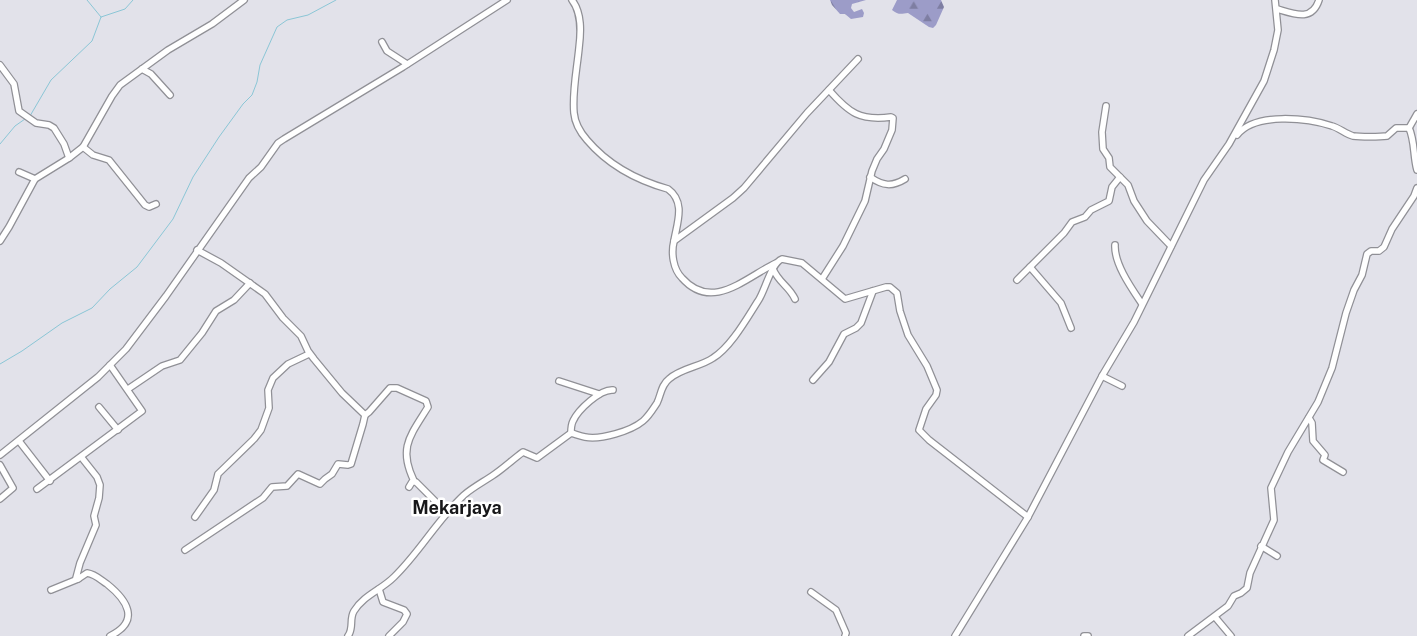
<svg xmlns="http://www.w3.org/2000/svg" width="1417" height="636" viewBox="0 0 1417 636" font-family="'Public Sans',sans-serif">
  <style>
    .forest { fill: url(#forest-firs) }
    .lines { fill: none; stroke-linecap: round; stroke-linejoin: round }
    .stream { stroke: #8bc6d6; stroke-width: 1 }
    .minor-casing { stroke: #909096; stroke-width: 8 }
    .minor { stroke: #fff; stroke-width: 5.5 }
    .labels { text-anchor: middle; stroke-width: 5; stroke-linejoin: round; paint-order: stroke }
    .quarter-label { font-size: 18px; font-weight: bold; fill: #171719; stroke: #fff }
  </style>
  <defs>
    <pattern id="forest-firs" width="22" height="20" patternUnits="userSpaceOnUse" patternTransform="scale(1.25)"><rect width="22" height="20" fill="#9c9cc8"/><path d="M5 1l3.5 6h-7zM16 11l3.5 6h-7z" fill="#7e7ea2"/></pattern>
  </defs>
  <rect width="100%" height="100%" fill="#e2e2ea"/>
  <g class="forest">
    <path d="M830,0h36l-14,4 -1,4 3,4 8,-3 2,4 -1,4 -12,2 -6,-5h-5l-8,-9z"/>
    <path d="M897,0h44l3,7 -8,18 -3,3 -4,-1 -21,-14c-7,1 -10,2 -16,-3z"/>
  </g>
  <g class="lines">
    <g class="stream">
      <path d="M87,0l14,17"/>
      <path d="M30,116l21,-36 41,-39 9,-24 24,-8 8,-9"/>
      <path d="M0,144l15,-18 10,-7"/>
      <path d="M0,364l22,-13 40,-28 30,-15 18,-19 27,-22 36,-48 20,-42 26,-40 24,-33 9,-9 5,-13 3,-17 17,-38 10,-7 21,-5 28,-15"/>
    </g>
    <g class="minor-casing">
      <g id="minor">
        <path d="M572,0c10,13 9,32 7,48 -2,21 -7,44 -5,65 1,11 6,19 13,27 22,26 49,40 81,49 18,13 9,34 6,52"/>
        <path d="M1277,9c17,5 35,13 42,-9"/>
        <path d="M382,42l5,9 20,13"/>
        <path d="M0,65l14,19 5,27 17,12 13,2 5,3 10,16 5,14"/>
        <path d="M142,69l9,5 19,21"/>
        <path d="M1106,106l-4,26 1,17 6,9 1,9 18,18 6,16 13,20 24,25"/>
        <path d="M1409,128l8,-14"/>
        <path d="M1237,135c18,-23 70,-17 95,-9 7,2 14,8 21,10 7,1 27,1 34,0l9,-8h13c6,13 4,28 8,42"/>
        <path d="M83,147l10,8 16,5 36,45 4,2 7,-3"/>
        <path d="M19,172l16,7"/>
        <path d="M870,177c13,9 22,10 35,2"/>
        <path d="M0,241l9,-14 26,-48 34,-21 14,-11 29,-51 8,-11 48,-35 44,-26 32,-24"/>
        <path d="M1115,245c-1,19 17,44 27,59"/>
        <path d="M776,263c-31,15 -64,49 -94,15 -9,-9 -11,-25 -8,-37l59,-43 11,-10 63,-75 51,-54"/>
        <path d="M1030,267l31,36 10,25"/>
        <path d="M773,269c6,14 16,17 22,30"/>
        <path d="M822,279l21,-33 22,-45 7,-30 5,-12 7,-10 8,-19 1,-12 -2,-1c-31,4 -42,-4 -62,-27"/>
        <path d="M1017,280l47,-47 8,-11 13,-5 6,-7 18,-9 3,-14 8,-10"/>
        <path d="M1102,376l20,10"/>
        <path d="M813,380l16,-18 15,-28 12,-6 5,-5 12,-32"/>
        <path d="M559,381l40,13"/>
        <path d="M128,389l34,-23 18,-6 22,-27 14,-22 18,-11 16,-17"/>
        <path d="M99,407l19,23"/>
        <path d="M365,415l4,-3 21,-24h7l29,13 2,6c-18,29 -30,41 -14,74"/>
        <path d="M1309,418l3,5 1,18 12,14 -2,5 20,12"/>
        <path d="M571,433c0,-4 0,-8 2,-12 5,-11 27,-32 40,-31"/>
        <path d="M19,441l31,40"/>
        <path d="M0,455l98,-78 28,-28 40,-53 83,-118 12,-11 17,-24 6,-4 119,-72 104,-67"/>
        <path d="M82,458l15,19 3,8 -1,13 -5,18 2,9 -16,38 -4,15 2,1 9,-6c8,1 14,7 20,11 20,16 34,37 3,52"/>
        <path d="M0,465l13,23 -13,11"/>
        <path d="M409,487l3,-5h4l31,31"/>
        <path d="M37,489l105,-78 -32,-46"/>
        <path d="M195,517l19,-27 4,-16 36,-35 7,-9 8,-22 -1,-18 5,-12 15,-14 21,-10"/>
        <path d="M1261,546l16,10"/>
        <path d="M185,550l78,-52 9,-11 15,-1 11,-12 22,10 5,-5 7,-5 6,-10 10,1 3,-1 12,-40 2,-9 -23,-22 -28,-34 -6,-8 -7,-15 -18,-18 -18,-24 -44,-31 -24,-13"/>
        <path d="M379,589l4,13 21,8 3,4 -4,8 -14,14"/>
        <path d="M51,590l27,-11"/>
        <path d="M811,592l25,18 10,23 -1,3"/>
        <path d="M1215,617l16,19"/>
        <path d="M348,636c6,-8 1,-17 6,-25 10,-16 27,-21 40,-34 26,-25 43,-57 70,-82 8,-7 19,-13 28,-19 11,-7 20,-16 31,-24l14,6 34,-25c4,1 9,3 14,4 16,3 46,-6 58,-16 6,-5 10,-12 14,-18 4,-8 4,-18 12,-24 12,-11 31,-12 44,-21 18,-11 34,-40 45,-57 7,-10 13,-38 24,-42l20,4 43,36 41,-12h4l7,6 3,18 8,24 19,31 10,24 -1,5 -10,14 -7,21 10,10 99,77"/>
        <path d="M955,636l73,-119 74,-141 32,-54 70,-142 25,-36 35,-63 10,-31 4,-20 -3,-30"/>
        <path d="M1084,636h4"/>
        <path d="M1188,636l40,-30 6,-10 7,-3 6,-5 3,-15 24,-53 -3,-32 17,-36 30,-50 14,-34 14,-55 8,-23 8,-15 5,-21 4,-3h8l5,-4 8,-18 22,-33 3,-8"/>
      </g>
    </g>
    <use href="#minor" class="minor"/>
  </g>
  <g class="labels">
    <g class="quarter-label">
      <text x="457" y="514">Mekarjaya</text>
    </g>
  </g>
</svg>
